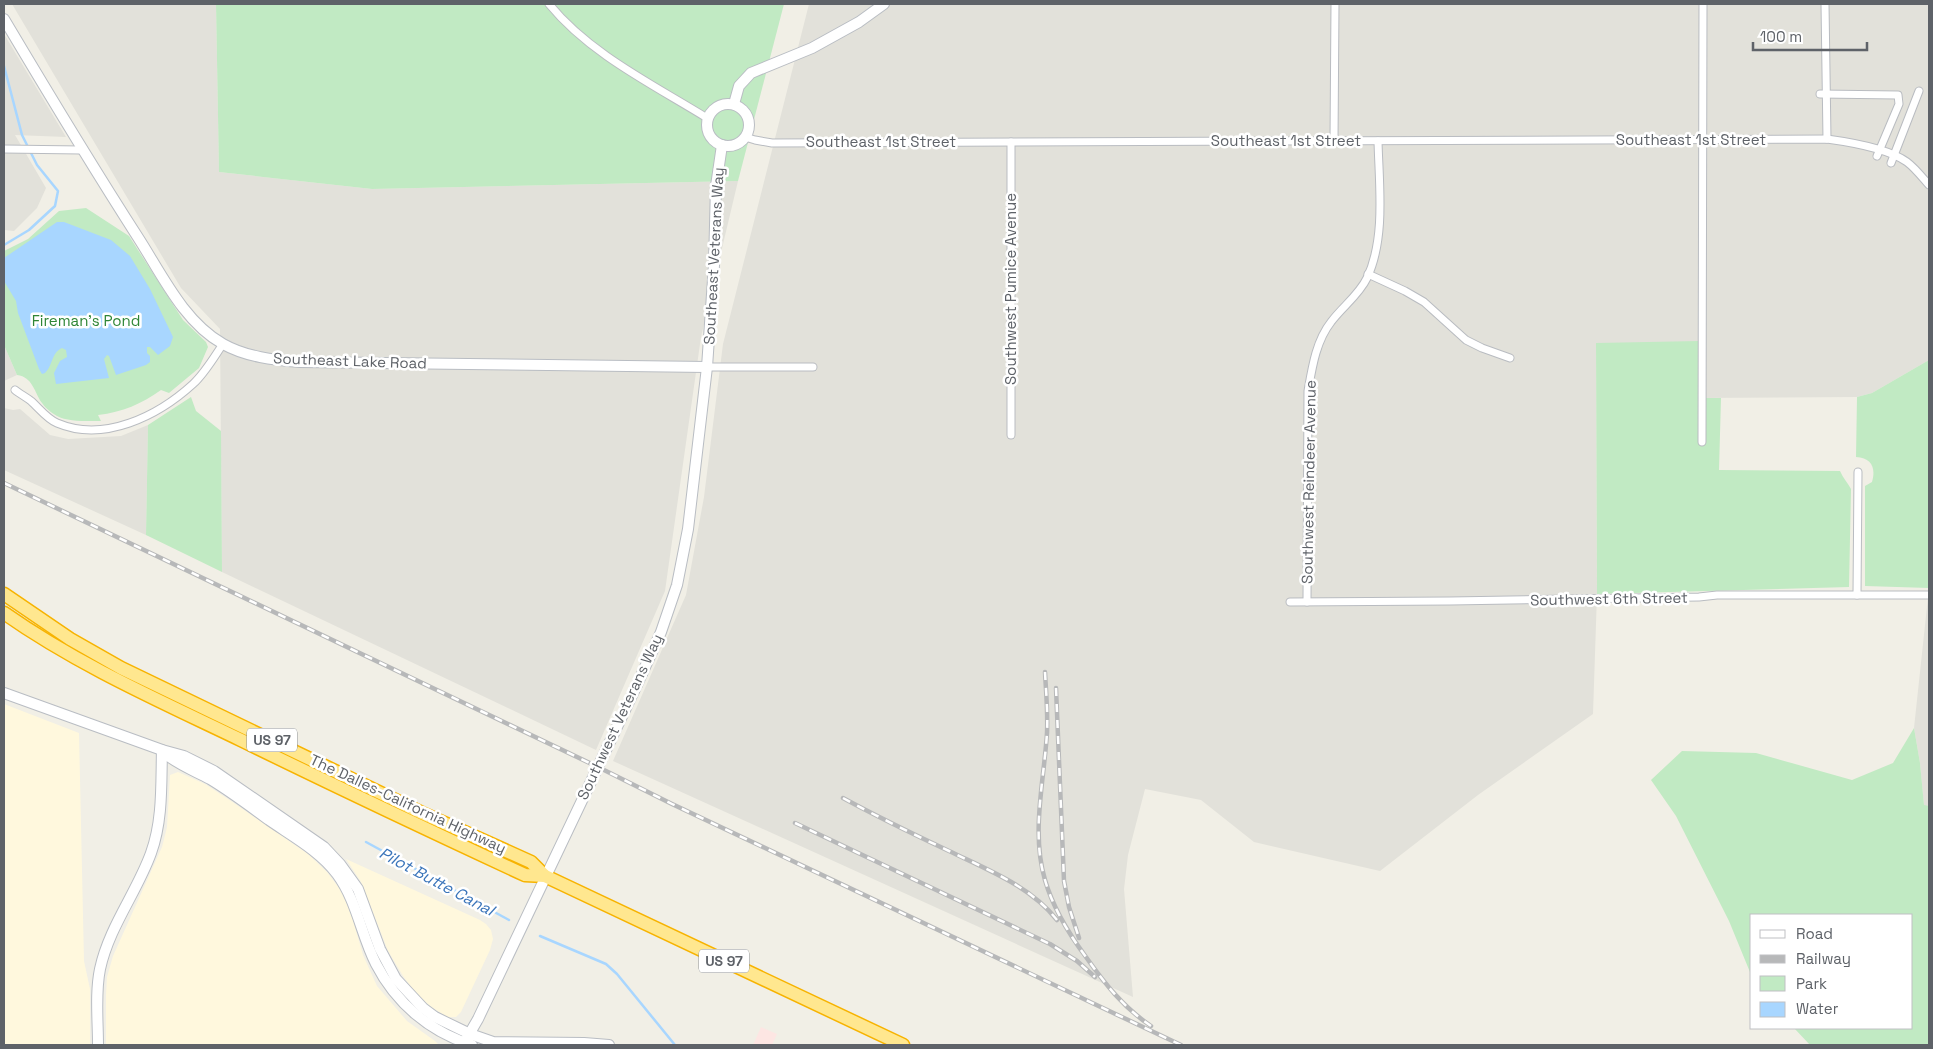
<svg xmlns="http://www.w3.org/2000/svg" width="1933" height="1049" viewBox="0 0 1933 1049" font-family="'Space Grotesk',sans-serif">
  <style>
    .commercial { fill: #fff8dd }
    .industrial { fill: #e2e1da }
    .medical { fill: #fde6e3 }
    .green { fill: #c1eac3 }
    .water { fill: #a8d6ff }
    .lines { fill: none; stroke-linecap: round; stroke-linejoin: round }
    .stream { stroke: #a8d6ff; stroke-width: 2.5 }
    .street-casing { stroke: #b9bcc1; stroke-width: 9 }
    .secondary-casing { stroke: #b9bdc3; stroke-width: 12 }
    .highway-casing { stroke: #f7b300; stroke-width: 15 }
    .street { stroke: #fff; stroke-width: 7 }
    .secondary { stroke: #fff; stroke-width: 10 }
    .highway { stroke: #ffe78f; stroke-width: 12 }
    .rail-casing { stroke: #b7b8b9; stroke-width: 4.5 }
    .rail { stroke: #fff; stroke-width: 2.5; stroke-dasharray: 8; stroke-linecap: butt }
    .labels { text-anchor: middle; stroke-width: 5; stroke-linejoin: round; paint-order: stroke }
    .shield { fill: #fff; stroke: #8e9195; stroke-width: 1 }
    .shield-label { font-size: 14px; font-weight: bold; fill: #5e6268 }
    .street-label { font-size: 15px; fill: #5e6268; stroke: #fff }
    .park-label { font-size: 15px; fill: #2f8636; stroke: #fff }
    .water-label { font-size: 16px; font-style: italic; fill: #3b75ba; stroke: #fff }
  </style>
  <rect width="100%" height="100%" fill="#f1efe6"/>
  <g class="commercial">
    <path d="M4,704l75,29 5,228 6,28v56h-86z"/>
    <path d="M178,772l27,12 26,17 77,53 19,18 15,20 11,28 10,35 14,31 30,35 28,20 4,4h-333v-50l1,-18 6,-21 49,-109 5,-20 3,-52z"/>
    <path d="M346,859l134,61 6,4 5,6 2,9 -3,11 -29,62 -5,5h-9l-17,-11 -16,-15 -11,-15 -15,-25 -27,-69z"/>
  </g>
  <g class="industrial">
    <path d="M12,4h204l3,168 153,17 366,-8 -37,156 -36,254 -69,159 -374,-178 -2,-243 -39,-41z"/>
    <path d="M809,4h1120v356l-57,33 -15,4 -159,1v-5l-102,-50 1,251 -4,120 -115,81 -98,76 -126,-29 -53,-42 -56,-11 -17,66 -4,34 9,108 -520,-236 73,-166 18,-98 19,-153z"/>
    <path d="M4,34l62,103 -51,-2 31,53 -9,20 -23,23 -10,-1z"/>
    <path d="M4,345l13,30 -13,6z"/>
    <path d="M4,408l9,2 7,-1 30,26 18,4 53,-3 27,-11 -2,110 -142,-65z"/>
    <path d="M1929,588v218h-5l-4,-43 -6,-35z"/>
  </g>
  <path class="medical" d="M761,1027l16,7 -5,11h-19z"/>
  <g class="green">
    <path d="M216,4h568l-46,177 -366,8 -153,-17z"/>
    <path d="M86,208l43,28 54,84 23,22 2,5 -9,21 -30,25 -8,-3c-20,14 -38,22 -63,25l3,6c-12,0 -34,1 -44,-5 -5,-3 -12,-8 -15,-13 -8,-11 -9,-26 -25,-28l-13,-30v-94l24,-12 31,-28z"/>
    <path d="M1699,341l-1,57h23l-2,72 121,1c3,7 8,12 11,18l-2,98 -252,7 -1,-251z"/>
    <path d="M1929,360v228l-64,-2v-100l7,-4c4,-14 0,-24 -16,-25l1,-60 15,-4z"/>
    <path d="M191,397l5,14 25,20 1,141 -76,-37 2,-110z"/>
    <path d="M1914,728l6,35 4,42 5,1v239h-119l-16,-17h118v-113h-160v62l-23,-56 -53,-105 -25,-36 31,-29 74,2 96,27 41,-17z"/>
  </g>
  <path class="water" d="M57,222h7l47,18 19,16 20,33 23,48 -3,9 -12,9 -8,-8h-3v6l3,3v6l-4,3 -30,10 -7,-19 -2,-1 -3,4 5,19 -53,6 -2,-11 6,-12 7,-4 -1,-7 -4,-2c-11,5 -9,18 -17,25l-3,1 -3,-5 -21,-56 -2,-12 -12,-20v-23z"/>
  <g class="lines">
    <g class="stream">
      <path d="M4,66l18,69 15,30 21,26 -3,15 -26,24 -25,15"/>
      <path d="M366,842l143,78"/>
      <path d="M540,936l66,28 11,10 58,71"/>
    </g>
    <g class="street-casing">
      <g id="street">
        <path d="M549,4c41,50 103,80 158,114"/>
        <path d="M1825,4l2,135"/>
        <path d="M1820,94l78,1 1,9 -22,52"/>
        <path d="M745,137l10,3 17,3 1055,-4c22,3 62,10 80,23 8,6 15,15 22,23"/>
        <path d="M1334,141l1,-137"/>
        <path d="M1011,142v293"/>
        <path d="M4,149l77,1"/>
        <path d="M1891,163l28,-72"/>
        <path d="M1368,274l37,17 19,11 42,38 16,8 28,10"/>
        <path d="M707,367h106"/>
        <path d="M15,390c5,4 11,7 16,11 8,7 16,18 26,22 47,20 101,-7 136,-39 12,-11 21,-27 30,-40"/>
        <path d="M1702,442l1,-438"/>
        <path d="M1857,595l1,-123"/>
        <path d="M1290,602l160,-1 249,-4 18,-2h212"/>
        <path d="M1307,602l1,-211c4,-23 8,-50 23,-69 11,-15 28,-27 36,-44 19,-40 12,-94 11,-137"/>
      </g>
    </g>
    <g class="secondary-casing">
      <g id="secondary">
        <path d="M4,19c44,74 88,147 135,220 23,36 45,83 84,105 23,13 51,16 77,18l407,5"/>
        <circle cx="728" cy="125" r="21"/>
        <path d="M734,104l5,-18 12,-13 61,-25 47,-26 25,-18"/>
        <path d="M4,693l158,57 22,6 30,15 110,76 16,17 18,25 22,60 16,30 27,29 12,9 35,17 23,8 91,1 25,2"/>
        <path d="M164,753c15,12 29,17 46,26 20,12 40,27 59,41 23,16 51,31 68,54 20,27 24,61 39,90 20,39 54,68 96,81"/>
        <path d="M98,1045c0,-25 -3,-52 2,-76 9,-42 37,-77 51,-116 12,-33 10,-69 11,-103"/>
        <path d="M463,1045l15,-26 158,-332 25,-55 16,-47 11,-56 19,-162 7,-102 2,-79 6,-41"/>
      </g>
    </g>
    <g class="highway-casing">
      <g id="highway">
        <path d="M4,594l66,45 51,29 301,145 109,49 14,14"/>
        <path d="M4,613c74,52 156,88 237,127 94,46 189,91 284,135l20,1 358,169"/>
      </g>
    </g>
    <use href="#street" class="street"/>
    <use href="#secondary" class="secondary"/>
    <use href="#highway" class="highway"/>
    <g class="rail-casing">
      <g id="rail">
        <path d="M4,483l594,284 74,37 509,241"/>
        <path d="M1045,672c1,20 3,40 2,61 -3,48 -16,100 -2,147 8,28 24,54 41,77 19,27 38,51 65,69"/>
        <path d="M1056,688l8,193 5,26 10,31"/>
        <path d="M843,798c35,19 70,36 106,53 39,19 81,35 108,69"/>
        <path d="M795,823l255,121 27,17 18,16"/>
      </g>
    </g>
    <use href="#rail" class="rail"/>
  </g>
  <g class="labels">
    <g class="shield">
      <rect x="247" y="728.5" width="50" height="23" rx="4"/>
      <rect x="699" y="949.5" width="50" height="23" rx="4"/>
    </g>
    <g class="shield-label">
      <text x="272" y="745">US 97</text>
      <text x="724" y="966">US 97</text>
    </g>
    <g class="street-label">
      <text x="1691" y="145">Southeast 1st Street</text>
      <text x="1286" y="146">Southeast 1st Street</text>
      <text x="881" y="147">Southeast 1st Street</text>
      <text transform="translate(714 256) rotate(-87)" y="5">Southeast Veterans Way</text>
      <text transform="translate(1011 289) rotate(-90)" y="5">Southwest Pumice Avenue</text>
      <text transform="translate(350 361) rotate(2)" y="5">Southeast Lake Road</text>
      <text transform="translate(1309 482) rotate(-89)" y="5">Southwest Reindeer Avenue</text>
      <text transform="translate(1609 599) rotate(-1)" y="5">Southwest 6th Street</text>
      <text transform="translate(620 717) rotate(-65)" y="5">Southwest Veterans Way</text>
      <text transform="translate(408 804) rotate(25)" y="5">The Dalles-California Highway</text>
    </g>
    <g class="park-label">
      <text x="86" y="326">Fireman's Pond</text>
    </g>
    <g class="water-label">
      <text transform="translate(437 881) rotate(28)" y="6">Pilot Butte Canal</text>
    </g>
  </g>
  <rect width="1933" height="1049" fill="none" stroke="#5e6268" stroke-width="10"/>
  <rect x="1750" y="914" width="162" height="115" fill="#ffffff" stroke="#bfc0c3"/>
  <rect x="1760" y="930" width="25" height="8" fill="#ffffff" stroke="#bfc0c3"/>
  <text x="1796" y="939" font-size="15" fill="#5e6268">Road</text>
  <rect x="1760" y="955" width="25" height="8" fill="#b7b8b9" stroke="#bfc0c3"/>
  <text x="1796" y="964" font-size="15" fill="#5e6268">Railway</text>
  <rect x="1760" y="976" width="25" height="15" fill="#c1eac3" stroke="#bfc0c3"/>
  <text x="1796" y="989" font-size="15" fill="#5e6268">Park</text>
  <rect x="1760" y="1002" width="25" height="15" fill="#a8d6ff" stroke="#bfc0c3"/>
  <text x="1796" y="1014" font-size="15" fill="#5e6268">Water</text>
  <path d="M1753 42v8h114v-8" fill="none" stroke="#5e6268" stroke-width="2.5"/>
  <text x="1760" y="42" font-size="15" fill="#5e6268" stroke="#ffffff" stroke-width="4" paint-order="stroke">100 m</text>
</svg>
